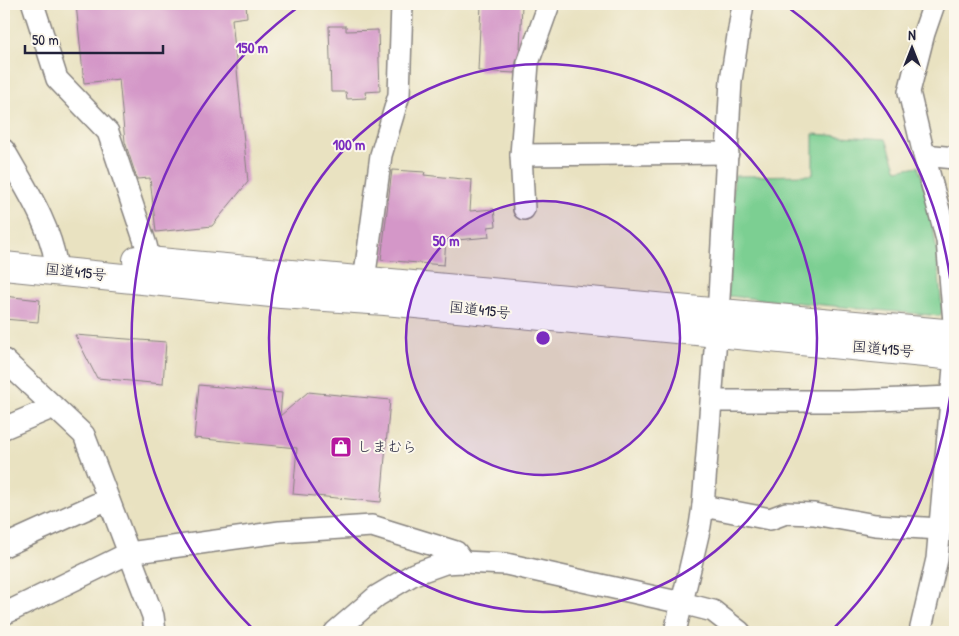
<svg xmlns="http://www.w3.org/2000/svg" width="959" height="636" viewBox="0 0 959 636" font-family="'Patrick Hand','Klee One',sans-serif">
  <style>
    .green { fill: #7bcf92; stroke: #4e7866 }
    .building { fill: #d497c8 }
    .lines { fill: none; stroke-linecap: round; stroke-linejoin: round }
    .minor-casing { stroke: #86827e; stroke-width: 24 }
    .trunk-casing { stroke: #86827e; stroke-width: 30 }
    .minor { stroke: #fff; stroke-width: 21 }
    .trunk { stroke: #fff; stroke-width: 28 }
    .ring { fill: none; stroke: #7b2cbf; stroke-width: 2.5 }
    .labels { text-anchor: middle; stroke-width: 4; stroke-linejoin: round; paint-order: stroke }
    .street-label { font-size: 15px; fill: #22223b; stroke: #fbf7ec }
    .poi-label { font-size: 15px; fill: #22223b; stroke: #fbf7ec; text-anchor: start }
    .centre { fill: #7b2cbf; stroke: #fbf7ec; stroke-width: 2.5 }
    .ring-label { font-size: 15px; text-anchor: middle; font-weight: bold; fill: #7b2cbf; stroke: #fbf7ec; stroke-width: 4; stroke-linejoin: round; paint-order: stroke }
  </style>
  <rect width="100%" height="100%" fill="#fbf7ec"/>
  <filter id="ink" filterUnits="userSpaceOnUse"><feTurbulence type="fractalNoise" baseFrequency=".02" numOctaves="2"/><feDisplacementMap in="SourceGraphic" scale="10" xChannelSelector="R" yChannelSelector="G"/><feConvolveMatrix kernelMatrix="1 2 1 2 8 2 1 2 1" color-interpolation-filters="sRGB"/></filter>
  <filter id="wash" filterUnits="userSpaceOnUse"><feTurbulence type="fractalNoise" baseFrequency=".0096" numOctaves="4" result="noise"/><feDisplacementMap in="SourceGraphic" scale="20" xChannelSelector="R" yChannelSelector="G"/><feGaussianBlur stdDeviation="1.12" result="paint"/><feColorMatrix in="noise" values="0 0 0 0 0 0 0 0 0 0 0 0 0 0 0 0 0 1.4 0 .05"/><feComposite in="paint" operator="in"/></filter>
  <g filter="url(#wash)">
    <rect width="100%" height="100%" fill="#e9e2c1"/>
    <path class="green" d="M813,134l73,5 11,31 21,-4c17,47 20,97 24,145l-2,5 -212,-20 6,-120 79,-1z"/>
    <g id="blocks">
      <g class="building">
        <path d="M76,4h170l1,13 -15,2 16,163 -36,44 -56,6 -6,-54 -13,1 -12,-37 -6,-63 -35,4z"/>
        <path d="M481,4h41l-2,45 -4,13 -1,11 -37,-2z"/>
        <path d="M329,26h17v5l32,-1 2,61 -15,1 1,6 -19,1 -1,-7h-15z"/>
        <path d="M392,170l33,2 -1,3 48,5 -2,31 24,-2 2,17 -8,1 1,10 -43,4 -2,24 -63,-5z"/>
        <path d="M4,296l36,4 -2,22 -34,-3z"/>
        <path d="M75,335l91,7 -3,42 -66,-6z"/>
        <path d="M199,385l83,8 -2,23 28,-24 82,8 -9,102 -88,-8 4,-46 -103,-10z"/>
      </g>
    </g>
  </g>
  <g filter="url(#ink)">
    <use href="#blocks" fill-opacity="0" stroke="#86827e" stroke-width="1"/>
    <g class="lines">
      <g class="minor-casing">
        <g id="minor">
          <path d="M33,4l24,75 51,53 38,113 7,30"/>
          <path d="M4,150c21,37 48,77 53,120"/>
          <path d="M521,155l207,-2"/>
          <path d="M924,155l31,3"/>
          <path d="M524,209l-3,-54 7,-92 21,-59"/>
          <path d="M364,295l2,-29 15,-111 18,-60 3,-91"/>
          <path d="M4,360l80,75 69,181 2,16"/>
          <path d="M712,401h142l97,-4"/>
          <path d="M4,428l50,-21"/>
          <path d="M703,506l67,13 16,-6 28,1 61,11 65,4"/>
          <path d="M4,546l104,-47"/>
          <path d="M4,614l125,-61 151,-21 92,-6 84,26 7,10"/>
          <path d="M335,632l42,-36 37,-22 31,-11 18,-1 43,2 176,39 31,8 27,21"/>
          <path d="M675,632l25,-106 3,-20 16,-208 12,-218 12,-76"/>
          <path d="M920,632l17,-73 18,-203v-22l-8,-94 -23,-85 -15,-63 15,-59 10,-29"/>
        </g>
      </g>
      <g class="trunk-casing">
        <g id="trunk">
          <path d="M137,260l818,74"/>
          <path d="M4,266l277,28 104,7 570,55"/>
        </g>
      </g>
      <use href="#minor" class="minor"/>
      <use href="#trunk" class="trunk"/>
    </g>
  </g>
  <circle cx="543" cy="338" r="137" fill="#7b2cbf" fill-opacity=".12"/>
  <g class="ring">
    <circle cx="543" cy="338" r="137"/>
    <circle cx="543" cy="338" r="274"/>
    <path d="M255 631A411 411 0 0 1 301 5M785 5A411 411 0 0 1 831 631"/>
  </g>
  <defs>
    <g id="shop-square" transform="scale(1.125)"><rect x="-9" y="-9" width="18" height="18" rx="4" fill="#b5179e" stroke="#fbf7ec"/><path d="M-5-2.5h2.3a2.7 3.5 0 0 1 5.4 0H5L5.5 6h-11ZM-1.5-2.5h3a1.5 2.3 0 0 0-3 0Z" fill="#fff"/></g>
  </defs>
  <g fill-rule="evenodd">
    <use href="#shop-square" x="341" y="447"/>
  </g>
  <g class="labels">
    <g class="street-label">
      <text transform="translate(76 272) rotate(6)" y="5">国道415号</text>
      <text transform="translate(480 310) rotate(6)" y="5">国道415号</text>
      <text transform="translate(883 349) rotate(5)" y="5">国道415号</text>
    </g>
    <g class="poi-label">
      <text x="357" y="452">しまむら</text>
    </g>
  </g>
  <circle cx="543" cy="338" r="8" class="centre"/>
  <g class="ring-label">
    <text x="252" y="53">150 m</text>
    <text x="349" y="150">100 m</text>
    <text x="446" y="246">50 m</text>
  </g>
  <rect width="959" height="636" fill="none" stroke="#fbf7ec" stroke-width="20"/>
  <g transform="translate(912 48)" stroke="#fbf7ec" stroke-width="4" paint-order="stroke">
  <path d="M0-4L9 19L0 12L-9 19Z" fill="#22223b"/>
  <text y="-8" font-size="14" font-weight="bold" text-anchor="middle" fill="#22223b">N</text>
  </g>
  <path d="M25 45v8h138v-8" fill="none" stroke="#22223b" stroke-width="2.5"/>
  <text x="32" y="45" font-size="15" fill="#22223b" stroke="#fbf7ec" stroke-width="4" paint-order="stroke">50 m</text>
</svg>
